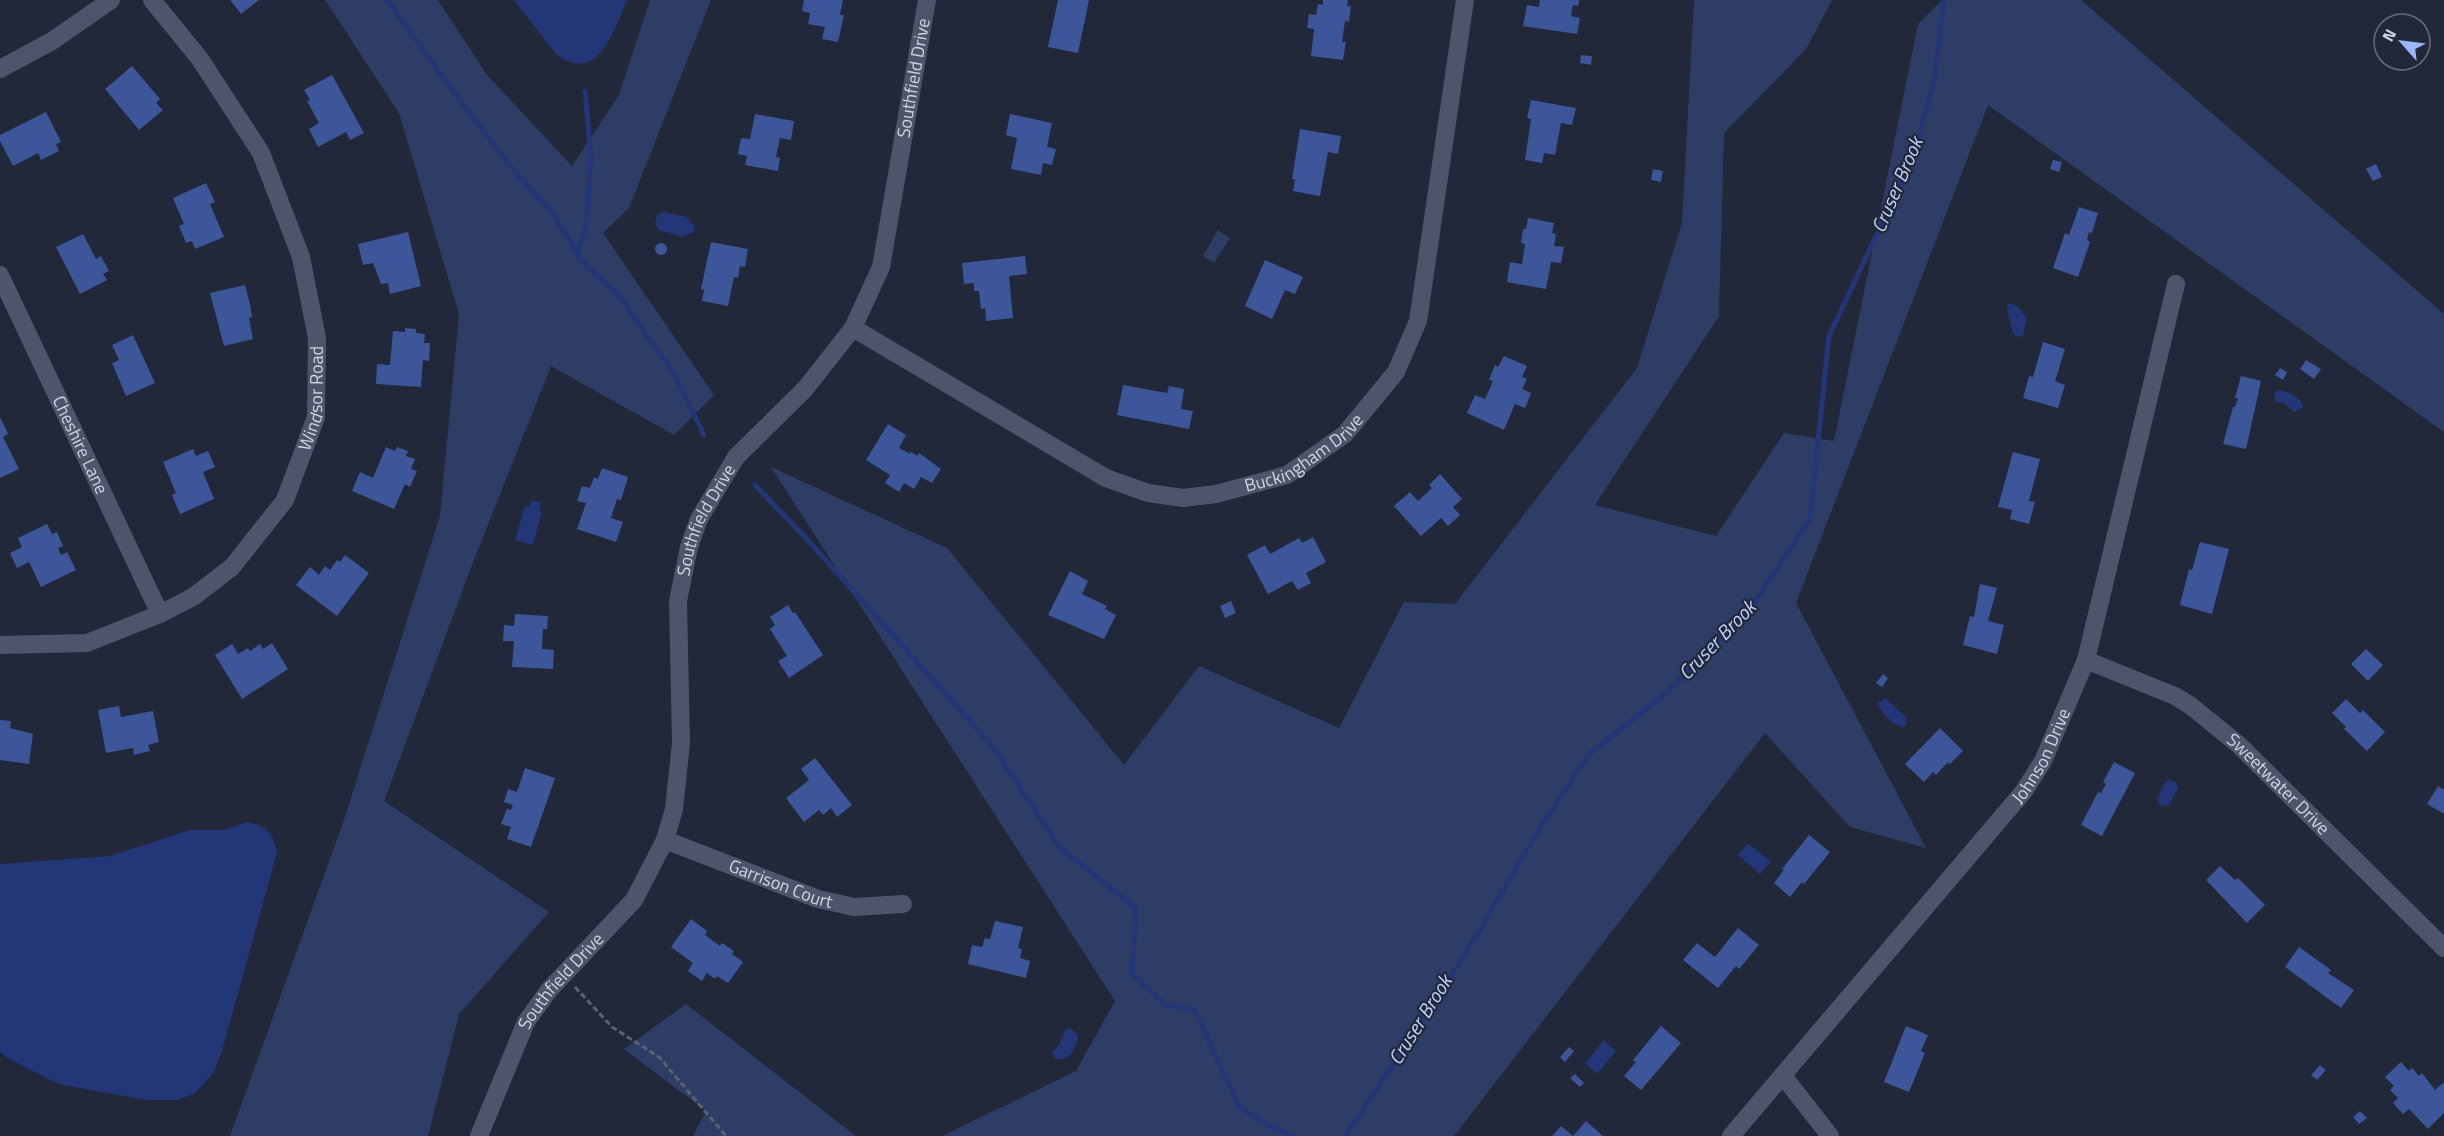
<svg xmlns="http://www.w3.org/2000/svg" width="2444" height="1136" viewBox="0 0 2444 1136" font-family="'Titillium Web',sans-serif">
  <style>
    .green { fill: #2e3d66 }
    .water { fill: #223678 }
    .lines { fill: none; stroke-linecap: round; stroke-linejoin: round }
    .stream { stroke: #223678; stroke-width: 5 }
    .building { fill: #3d5599 }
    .path { stroke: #5b6172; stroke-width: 3; stroke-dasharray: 6 3; stroke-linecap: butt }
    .minor { stroke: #4d556a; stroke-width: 18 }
    .labels { text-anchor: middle; stroke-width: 4.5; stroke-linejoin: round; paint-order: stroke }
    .street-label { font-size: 18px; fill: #d0d5e2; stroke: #21283a }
    .water-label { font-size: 20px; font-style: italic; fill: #c1d2f9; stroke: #21283a }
  </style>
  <rect width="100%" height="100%" fill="#21283a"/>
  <g class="green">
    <path d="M325,0h113l49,75 85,91 47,-71 31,-95h61l-82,208 -26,25 111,162 -40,40 -123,-69 -79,199 -88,236 165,111 -90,102 -31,122h-198l113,-313 97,-307 19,-202 -60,-201z"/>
    <path d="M1694,0h138l-26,49 -82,84 -5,183 -124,189 121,31 68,-103 50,8 84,-417 24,-24h139l363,314v118l-456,-327 -192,498 130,245 -76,-21 -85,-94 -311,403h-512l134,-65 39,-70 -344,-534 176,81 177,217 75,-99 140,62 65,-126 51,2 182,-236 45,-145z"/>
    <path d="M1218,230l12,8 -16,25 -11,-7z"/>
    <path d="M686,1004l170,132h-163l13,-25 -82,-62z"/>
  </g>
  <g class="water">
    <path d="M514,0h113c-12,29 -30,88 -72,53z"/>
    <path d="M664,212l23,5 4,6 4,2 -2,8h-4l-6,4 -24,-7 -4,-6 2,-9z"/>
    <path d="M2011,303l7,4 9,11 -4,18 -5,1 -5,-3 -6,-25v-4z"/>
    <path d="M2278,390c9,0 21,7 25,15l-1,3 -8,4 -10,-9 -8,-1 -2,-8z"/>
    <path d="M532,500l9,3 -2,7 3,2 -9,33 -18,-5 10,-34 4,1z"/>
    <path d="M1885,698l22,20 -1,7 -4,2c-9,-2 -22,-15 -24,-24z"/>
    <path d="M2171,780l5,2 2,6 -9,17 -9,1 -3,-7 9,-18z"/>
    <path d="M247,822c18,2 28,13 30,31l-55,198 -8,21 -19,21 -17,7h-32l-88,-16 -49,-25 -9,-7v-188l110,-8 80,-26h34z"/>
    <path d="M1748,843l23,19 -11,12 -22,-19z"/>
    <path d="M1070,1028l8,7c-1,14 -9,28 -24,23l-2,-6 7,-7 6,-15z"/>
    <path d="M1604,1040l12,11 -19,23 -12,-11z"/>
  </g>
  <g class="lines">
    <g class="stream">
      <path d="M387,0l74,102 55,71 37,40 28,47 38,36 56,79 29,60"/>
      <path d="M577,254l9,-27 5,-69 -6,-67"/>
      <path d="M755,485l51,53 188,210 66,100 76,60 -4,66 34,31 28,5 46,97 31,20 22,9"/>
      <path d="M1346,1136l120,-183 72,-122 50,-76 77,-61 84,-83 61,-92 19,-183 83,-176 22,-78 10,-82"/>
    </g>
  </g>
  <g class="building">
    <path d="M230,0h29l-18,14z"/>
    <path d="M804,0h39l-3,15h4l-6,27 -16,-3 3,-12 -17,-3 2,-11 -8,-2z"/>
    <path d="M1058,0h31l-11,53 -30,-6z"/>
    <path d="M1323,0h25l-1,6h4l-2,16 -4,-1 -3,21h4l-3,18 -32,-4 3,-27 -7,-1 2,-14 7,1 2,-11 5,1z"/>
    <path d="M1540,0h39l-1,6 -5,-1 -2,11 9,2 -3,16 -54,-8 4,-21 12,2z"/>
    <path d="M1581,55l11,1 -1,9 -11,-2z"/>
    <path d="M132,66l28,33 -4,4 7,7 -24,20 -34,-41z"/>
    <path d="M332,75l32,58 -14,7 -4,-8 -28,15 -9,-18 10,-6 -12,-22 3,-1 -6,-10z"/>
    <path d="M1531,100l45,8 -4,17 -11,-2 -6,32 -11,-2 -2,10 -17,-3 6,-41 -4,-1z"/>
    <path d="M46,112l15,30 -5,2 3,7 -18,9 -3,-7 -25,13 -13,-25v-6z"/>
    <path d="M755,114l39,7 -3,19 -11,-2 -4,19 4,1 -2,13 -33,-6 2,-9 -9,-2 3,-16 9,1z"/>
    <path d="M1010,114l42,9 -5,24 9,2 -4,16 -9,-2 -2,12 -30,-6 6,-31 -11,-3z"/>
    <path d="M1300,129l41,7 -3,18 -10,-2 -8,44 -27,-5 2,-12h-3z"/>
    <path d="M2053,160l9,2 -3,10 -9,-3z"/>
    <path d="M2376,164l6,13 -9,4 -7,-12z"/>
    <path d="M1653,169l10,2 -2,11 -10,-2z"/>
    <path d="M206,183l9,19 -5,2 14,33 -29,12 -3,-8 -6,2 -7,-17 5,-2 -11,-26z"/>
    <path d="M2079,207l19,6 -6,20 -3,-1 -2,8 3,2 -12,35 -25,-9 12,-35 4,2z"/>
    <path d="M1528,218l26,5 -2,10 4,1 -2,12 10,1 -3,16 -10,-1 -5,27 -39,-7 3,-20 12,2 3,-20 -4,-1 2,-14h3z"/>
    <path d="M408,232l13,54 -31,8 -2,-11 -7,1 -8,-21 -10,2 -5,-21z"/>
    <path d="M83,234l13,25 5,-3 8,15 -6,3 4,6 -27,14 -24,-47z"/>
    <path d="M711,242l37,7 -3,18 -5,-1 -2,12 -4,-1 -6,29 -26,-5 2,-11 -3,-1z"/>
    <circle cx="661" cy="249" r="6"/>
    <path d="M1025,256l2,18 -18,2 4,42 -27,3 -1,-13 -4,1 -2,-18h-5v-8l-10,1 -2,-21z"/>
    <path d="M1265,260l38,17 -8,17 -10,-4 -13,29 -27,-13z"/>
    <path d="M245,285l5,19 2,13 -3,1 4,21 -29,7 -14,-53z"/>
    <path d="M405,328l11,1v4l9,1 -1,9h6l-1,18 -6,-1 -2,27 -45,-3 1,-20 13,1 3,-34 12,1z"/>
    <path d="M133,335l22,48 -29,13 -14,-33 7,-3 -7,-15z"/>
    <path d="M2043,342l22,7 -10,32 10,4 -7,23 -35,-10 6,-22 4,1z"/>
    <path d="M1504,356l23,10 -5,11 5,2 -5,10 9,4 -6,15 -10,-4 -11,26 -37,-17 8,-18 10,4 8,-18 -4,-1 6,-15 3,2z"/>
    <path d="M2306,360l15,9 -7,10 -14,-10z"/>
    <path d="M2280,368l7,4 -4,8 -8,-5z"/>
    <path d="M2241,376l20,5 -15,68 -23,-5 10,-37h2l3,-9h-3z"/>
    <path d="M1123,385l44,8 2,-7 15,3 -3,20 12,2 -4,18 -72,-14z"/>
    <path d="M0,417l8,17 -5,3 16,32 -19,9z"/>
    <path d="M888,424l18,11 -7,13 11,6 1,-2 6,4 2,-3 22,16 -9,14 -11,-6 -7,12 -10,-6 -5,9 -14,-9 5,-8 -24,-15z"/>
    <path d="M386,447l9,4 2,-4 11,4 -2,5 9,3 -4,10 6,2 -7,16 -5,-3 -11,25 -42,-18 8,-19 13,6z"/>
    <path d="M193,449l3,7 12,-5 7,16 -12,5 11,27 -34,15 -8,-19 4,-2 -13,-31z"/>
    <path d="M2013,452l27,7 -11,42 6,1 -6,22 -19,-5 2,-9 -14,-3z"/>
    <path d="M602,468l26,9 -7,23 -4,-1 -6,19 12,4 -7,20 -39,-13 9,-26 -9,-2 5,-15 8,2 4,-11 4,2z"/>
    <path d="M1440,474l22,25 -9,8 7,8 -12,11 -7,-8 -20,18 -27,-30 16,-14 8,9 14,-13 -3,-3z"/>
    <path d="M47,524l5,10 5,-2 6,14 -5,2 3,7 6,-3 9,18 -35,17 -12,-25 -12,6 -7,-15 12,-6 -4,-9z"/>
    <path d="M1313,537l13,25 -20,11 5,10 -13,7 -6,-9 -24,13 -21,-39 18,-10 5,9 29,-16 3,5z"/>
    <path d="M2200,542l29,7 -17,65 -32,-9 9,-36 3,1z"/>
    <path d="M345,555l24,18 -32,43 -41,-31 14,-18 9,8 6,-9 5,4 7,-10 3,2z"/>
    <path d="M1070,571l18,10 -6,13 25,12 -2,3 11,6 -12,24 -56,-24z"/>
    <path d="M1980,584l17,4 -9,33 16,4 -7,29 -34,-9 7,-29 4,1z"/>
    <path d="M1231,601l5,12 -11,5 -5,-12z"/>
    <path d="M788,605l5,8 2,-1 28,43 -34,23 -11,-17 9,-5 -17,-27 5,-4 -5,-8z"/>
    <path d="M515,614l33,2 -1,13h-4l-1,20 12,1 -1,19 -41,-2 2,-26h-11l1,-16 10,1z"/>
    <path d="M272,643l16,26 -46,30 -27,-44 17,-11 6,10 10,-6 2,3 10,-7 3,5z"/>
    <path d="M2366,649l17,16 -15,16 -17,-17z"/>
    <path d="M1883,674l5,4 -6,9 -6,-4z"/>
    <path d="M2346,699l14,14 3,-3 22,22 -18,19 -23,-22 2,-2 -14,-14z"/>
    <path d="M119,706l2,11 32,-6 6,31 -11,3 2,6 -16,4 -1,-7 -27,5 -8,-43z"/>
    <path d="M0,720l11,1 -1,7 23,6 -4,30 -29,-4z"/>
    <path d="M1940,728l23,23 -13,13 -2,-2 -12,13 -3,-3 -9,10 -19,-18z"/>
    <path d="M815,758l37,47 -15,12 -6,-9 -8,7 -4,-5 -15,12 -18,-24 23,-18 -8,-11z"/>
    <path d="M2114,762l21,11 -33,63 -21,-11 17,-33 3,1 5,-9 -3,-2z"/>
    <path d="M525,768l30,10 -24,69 -24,-8 4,-12 -10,-3 6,-15 4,1 2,-5 -9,-3 4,-13 9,3z"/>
    <path d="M2438,786l6,4v24l-17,-10z"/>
    <path d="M1809,835l21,17 -26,32 -2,-2 -12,15 -16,-14 10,-13 -2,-1z"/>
    <path d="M2220,866l15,14 3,-2 27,27 -18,18 -41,-43z"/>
    <path d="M691,919l16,12 -2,4 15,11 2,-3 12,8 -2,3 11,8 -15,21 -11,-7 -2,3 -8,-6 -5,8 -14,-10 5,-8 -22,-16z"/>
    <path d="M995,921l28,6 -5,21 4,1 -2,9 10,3 -4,17 -58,-14 4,-19 10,2 3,-9 5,1z"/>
    <path d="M1738,928l21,17 -20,24 -3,-3 -18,22 -35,-28 14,-17 18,14z"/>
    <path d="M2299,947l32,23 -3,3 26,17 -13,18 -56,-41z"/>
    <path d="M1661,1026l20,17 -40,47 -17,-14 12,-14 -3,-2z"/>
    <path d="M1906,1026l22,9 -7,16 4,2 -16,39 -25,-10z"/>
    <path d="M1569,1047l5,4 -9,11 -5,-5z"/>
    <path d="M2401,1062l8,9 3,-3 7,8 3,-3 13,17 9,-8v31l-16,16 -19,-20 -6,5 -10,-11 5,-5 -8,-8 4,-4 -9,-9z"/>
    <path d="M2320,1065l6,5 -9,10 -6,-5z"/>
    <path d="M1575,1074l9,9 -4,4 -10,-9z"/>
    <path d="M2360,1111l7,7 -8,6 -6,-7z"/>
    <path d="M1586,1121l17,15h-51l9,-10 12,10z"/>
  </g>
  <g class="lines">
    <path class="path" d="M575,987l37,40 47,30 67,79"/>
    <g class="minor">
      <path d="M0,69l52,-28 59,-41"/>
      <path id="s1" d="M0,275l160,339"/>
      <path id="s2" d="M853,328l253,150 42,15 35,5 33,-4 71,-19 58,-41 51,-62 22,-51 47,-321"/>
      <path id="s3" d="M0,645l87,-2 73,-29 33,-17 39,-30 53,-67 31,-83 1,-79 -16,-81 -40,-104 -61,-94 -48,-59"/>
      <path id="s4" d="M2086,660l89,36 16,10 48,39 205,203"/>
      <path id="s5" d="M665,840l153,59 36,8 49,-3"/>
      <path d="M1784,1077l46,59"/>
      <path id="s6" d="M479,1136l47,-114 23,-32 85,-90 31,-60 9,-31 7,-66 -3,-142 11,-54 10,-28 37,-62 69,-68 48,-61 28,-61 46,-267"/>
      <path id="s7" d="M1731,1136l293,-345 19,-30 43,-101 90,-376"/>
    </g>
  </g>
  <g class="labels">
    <g class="street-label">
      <text dy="6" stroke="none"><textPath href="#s6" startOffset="1185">Southfield Drive</textPath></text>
      <text dy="6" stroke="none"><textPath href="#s3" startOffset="444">Windsor Road</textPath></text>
      <text dy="6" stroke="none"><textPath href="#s1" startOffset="188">Cheshire Lane</textPath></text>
      <text dy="6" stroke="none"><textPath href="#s2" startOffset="506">Buckingham Drive</textPath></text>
      <text dy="6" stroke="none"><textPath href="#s6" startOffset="681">Southfield Drive</textPath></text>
      <text dy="6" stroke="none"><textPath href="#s7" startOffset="492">Johnson Drive</textPath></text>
      <text dy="6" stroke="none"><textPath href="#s4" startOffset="232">Sweetwater Drive</textPath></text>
      <text dy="6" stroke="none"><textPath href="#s5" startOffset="124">Garrison Court</textPath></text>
      <text dy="6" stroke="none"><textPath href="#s6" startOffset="177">Southfield Drive</textPath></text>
    </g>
    <g class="water-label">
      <text transform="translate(1897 185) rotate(-67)" y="7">Cruser Brook</text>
      <text transform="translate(1717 640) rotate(-46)" y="7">Cruser Brook</text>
      <text transform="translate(1420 1020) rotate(-58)" y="7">Cruser Brook</text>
    </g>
  </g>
  <g transform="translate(2402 42) rotate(298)"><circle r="28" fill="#21283a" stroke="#676d7d" stroke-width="1.5"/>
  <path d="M0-4.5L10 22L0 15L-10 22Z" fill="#99b5fd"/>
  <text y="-9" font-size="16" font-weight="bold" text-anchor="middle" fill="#d0d5e2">N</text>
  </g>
</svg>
